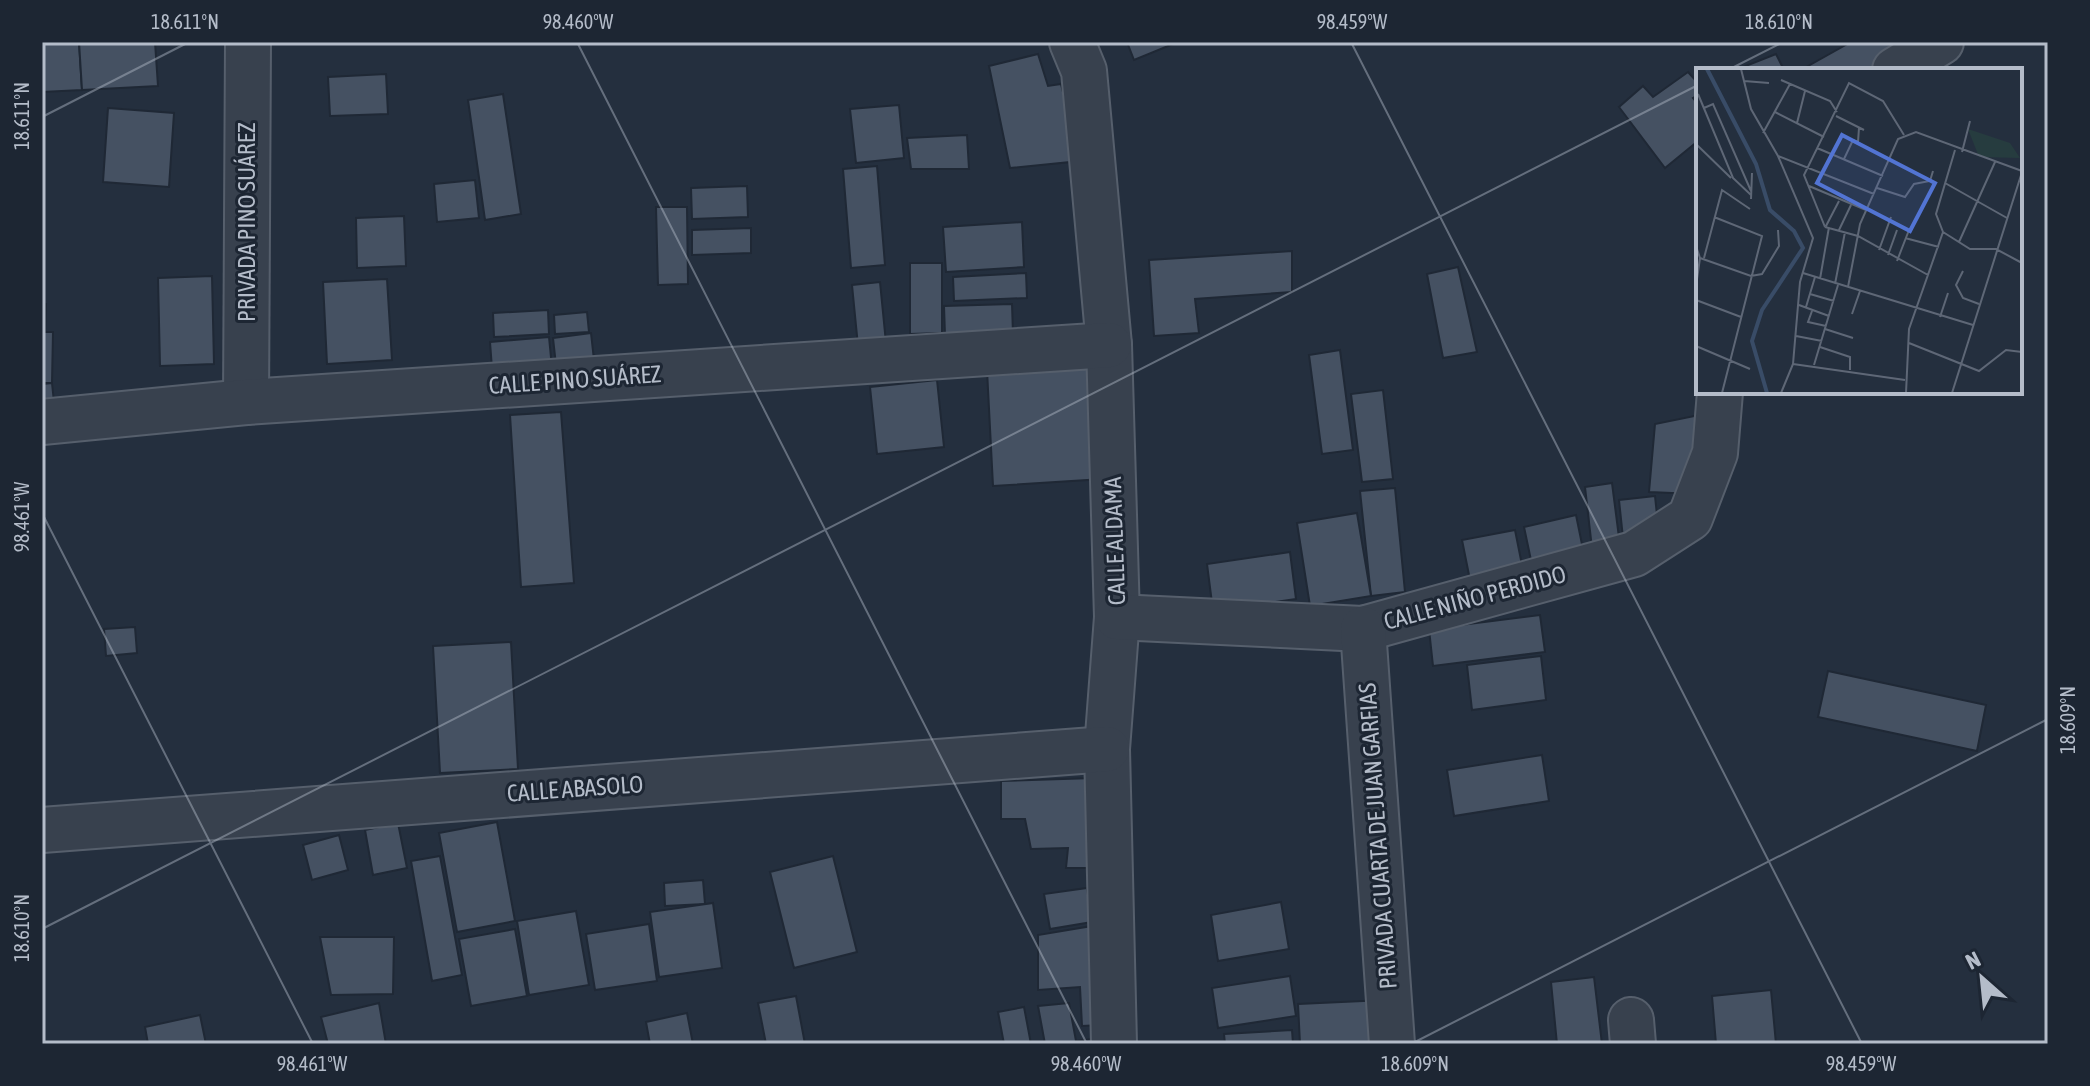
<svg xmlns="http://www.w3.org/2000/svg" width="2090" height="1086" viewBox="0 0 2090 1086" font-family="'Asap Condensed',sans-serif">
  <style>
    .building { fill: #455162; stroke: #1f2835; stroke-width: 2 }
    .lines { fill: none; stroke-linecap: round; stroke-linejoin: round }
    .minor-casing { stroke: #565f6c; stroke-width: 48 }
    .minor { stroke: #38414e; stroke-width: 44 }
    .ticks { fill: none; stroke: #b4bcc9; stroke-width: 2; stroke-opacity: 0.45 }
    .labels { text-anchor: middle; stroke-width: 6; stroke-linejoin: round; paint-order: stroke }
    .street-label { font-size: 24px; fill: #b4bcc9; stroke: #1d2633 }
    .inset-river { fill: none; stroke: #394c67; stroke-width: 4 }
    .inset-road { fill: none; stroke: #5e6776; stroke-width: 2 }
    .view { fill: #5274d3; fill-opacity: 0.15; stroke: #5274d3; stroke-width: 4 }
    .inset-edge { fill: none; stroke: #b4bcc9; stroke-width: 4 }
    .neatline { fill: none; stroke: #b4bcc9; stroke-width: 3 }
    .ticks-label { font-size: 20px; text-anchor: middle; fill: #b4bcc9 }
  </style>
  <rect width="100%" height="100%" fill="#242f3e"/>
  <g class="building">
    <path d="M42,42h37l3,48 -40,2z"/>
    <path d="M79,42h76l3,44 -76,4z"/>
    <path d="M1127,42h51l-44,18z"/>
    <path d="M1851,42h70l-49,28h-71z"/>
    <path d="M1038,54l10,32 13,-2 19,77 -70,7 -21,-102z"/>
    <path d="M1776,54l8,16h-39l-2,-3z"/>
    <path d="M1688,72l10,11v12l-5,3 5,6v37l-33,27 -46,-61 24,-21 10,11z"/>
    <path d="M386,74l2,40 -58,2 -2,-39z"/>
    <path d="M503,94l18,120 -36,6 -17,-120z"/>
    <path d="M899,105l5,53 -48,5 -6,-54z"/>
    <path d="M108,108l66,5 -5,74 -66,-5z"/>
    <path d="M967,135l2,34h-58l-4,-31z"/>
    <path d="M877,166l8,99 -34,3 -8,-99z"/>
    <path d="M475,180l4,38 -42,4 -3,-38z"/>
    <path d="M747,186l1,31 -56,2 -1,-31z"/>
    <path d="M656,207h31l1,77 -30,1z"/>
    <path d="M404,216l2,50 -49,2 -1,-50z"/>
    <path d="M1022,222l2,45 -78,5 -3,-45z"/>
    <path d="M751,228v25l-59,2v-25z"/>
    <path d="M1292,251v41l-97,7 4,34 -45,3 -5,-76z"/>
    <path d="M910,263h32v70l-32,1z"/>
    <path d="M1458,267l19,85 -34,6 -16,-84z"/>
    <path d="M1026,273l1,25 -73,3 -1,-24z"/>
    <path d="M212,276l2,88 -54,2 -2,-88z"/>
    <path d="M387,279l5,81 -65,4 -4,-82z"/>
    <path d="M880,282l6,61 -28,3 -6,-61z"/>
    <path d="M42,304h4l-1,27h-3z"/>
    <path d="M1012,304l1,30 -68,2 -1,-30z"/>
    <path d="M548,310l1,24 -55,3 -1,-24z"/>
    <path d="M587,312l2,20 -34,2 -1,-19z"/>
    <path d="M42,332h11l-1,51h-10z"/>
    <path d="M591,333l4,36 -38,5 -4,-36z"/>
    <path d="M549,337l4,41 -60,4 -3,-40z"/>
    <path d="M1340,350l13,100 -31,4 -13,-99z"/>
    <path d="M1097,363l6,116 -110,7 -6,-116z"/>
    <path d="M937,380l7,67 -67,7 -7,-67z"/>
    <path d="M52,383l3,29 -13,1v-29z"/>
    <path d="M1383,390l10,89 -31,3 -11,-88z"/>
    <path d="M561,412l13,171 -53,4 -11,-172z"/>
    <path d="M1709,413l-14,81 -46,-2 6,-68z"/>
    <path d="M1612,483l9,70 -28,4 -8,-70z"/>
    <path d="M1395,488l10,104 -34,4 -11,-105z"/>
    <path d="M1655,496l4,38 -36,4 -4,-38z"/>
    <path d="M1357,513l14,83 -61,10 -13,-83z"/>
    <path d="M1576,515l8,39 -52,11 -8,-38z"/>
    <path d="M1515,530l8,40 -53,10 -8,-40z"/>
    <path d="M1290,552l6,47 -83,12 -6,-47z"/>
    <path d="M1540,615l5,37 -112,14 -4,-37z"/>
    <path d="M135,627l2,26 -31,3 -2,-27z"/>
    <path d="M511,642l7,127 -78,4 -7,-127z"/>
    <path d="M1541,656l5,44 -74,10 -5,-45z"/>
    <path d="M1828,671l158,34 -9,46 -159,-34z"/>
    <path d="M1542,755l7,46 -95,15 -7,-46z"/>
    <path d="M1094,778l1,90h-29l2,-20 -37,1 -6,-30h-24v-38z"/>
    <path d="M497,822l18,99 -58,11 -18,-99z"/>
    <path d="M398,823l9,45 -34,7 -8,-45z"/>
    <path d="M339,835l9,35 -36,10 -9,-35z"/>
    <path d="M440,856l22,119 -30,6 -21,-120z"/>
    <path d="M833,856l24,96 -63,16 -24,-96z"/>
    <path d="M703,880l2,24 -40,2 -1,-23z"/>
    <path d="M1087,888l5,34 -42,7 -6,-35z"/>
    <path d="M1281,902l8,47 -71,12 -7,-46z"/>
    <path d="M713,903l9,65 -63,9 -9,-65z"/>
    <path d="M576,911l13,74 -60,10 -12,-74z"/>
    <path d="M649,924l8,57 -62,9 -9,-56z"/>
    <path d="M1098,925l3,100 -19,1 -2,-39 -42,3v-55z"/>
    <path d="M515,929l12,67 -56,10 -12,-67z"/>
    <path d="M320,937h74l-1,57 -62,1z"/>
    <path d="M1290,976l6,40 -78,12 -6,-40z"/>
    <path d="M1594,977l8,67h-45l-6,-62z"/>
    <path d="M1771,990l5,54h-60l-4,-48z"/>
    <path d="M796,996l9,48h-39l-8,-41z"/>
    <path d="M1385,1000l2,44h-87l-2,-40z"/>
    <path d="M379,1003l7,41h-58l-7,-27z"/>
    <path d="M1069,1003l7,38 24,-3v6h-55l-7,-38z"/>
    <path d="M1024,1007l7,37h-27l-6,-32z"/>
    <path d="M687,1013l6,31h-43l-4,-22z"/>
    <path d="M200,1015l6,29h-58l-3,-17z"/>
    <path d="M1292,1030l1,14h-68l-1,-10z"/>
  </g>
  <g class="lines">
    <g class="minor-casing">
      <g id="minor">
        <path d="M1072,42l12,29 25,274 8,272 -10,132 7,295"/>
        <path d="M1895,70l46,-28"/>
        <path d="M246,402l2,-360"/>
        <path d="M42,422l204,-20 863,-57"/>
        <path d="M1117,617l246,12 271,-75 56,-36 25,-65 5,-61"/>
        <path d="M1363,629l29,415"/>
        <path d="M42,830l1065,-81"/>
        <path d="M1631,1020l2,24"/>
      </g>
    </g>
    <use href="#minor" class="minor"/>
  </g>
  <path class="ticks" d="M577,42l510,1002M1351,42l511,1002M1728,70l55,-28M42,117l147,-75M42,513l271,531M42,929l1656,-844M1411,1044l637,-325"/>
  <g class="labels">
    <g class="street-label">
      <text transform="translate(247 222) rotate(-90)" y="8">PRIVADA PINO SUÁREZ</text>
      <text transform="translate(575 380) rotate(-4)" y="8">CALLE PINO SUÁREZ</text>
      <text transform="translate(1115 541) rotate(-92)" y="8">CALLE ALDAMA</text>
      <text transform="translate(1475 598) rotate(-15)" y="8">CALLE NIÑO PERDIDO</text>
      <text transform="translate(575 789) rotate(-4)" y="8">CALLE ABASOLO</text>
      <text transform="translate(1378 836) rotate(-94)" y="8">PRIVADA CUARTA DE JUAN GARFIAS</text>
    </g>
  </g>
  <g transform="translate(1696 68)">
    <rect width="326" height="326" fill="#242f3e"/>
    <path d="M272,61l42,14 10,15 -41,-1z" fill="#263c3f"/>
    <path class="inset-river" d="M11,1l49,95 14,46 24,21 9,17 -41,62 -10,31 15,52"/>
    <path class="inset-road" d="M45,1l10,40 27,47 35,82 -13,44 -7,82 -12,29M85,12l49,21 7,11M48,13l25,2M2,26l35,84 18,17M8,40l9,-4 38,87M79,44l49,25M140,48l28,14M101,55l8,-32M67,65l27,-49M0,76l35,34M121,80l66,28M266,84l8,-31M82,88l96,38M148,91l9,-19 5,2 1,-14M249,115l62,35M113,118l57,24M181,120l28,9 9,-13 16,-3 3,-10M55,131l1,-26M18,149l48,19 -40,157M130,158l13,-25M129,159l-21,-52 45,-92 34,18 21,34M129,159l33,9 70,39M143,162l12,-25M247,164l27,17h26l26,14M209,170l34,9M263,174l36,-80M0,178l4,12 -4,28M183,182l12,-33M192,187l9,-25M4,190l51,18 11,-2 17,-28 -1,-16M8,190l18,-68 28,19M201,193l12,-31M267,203l-7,14 7,13 16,6M107,205l170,52M124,211l9,-52M139,216l10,-52M152,219l12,-63 38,-85 18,-7 106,39M114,226l24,7M0,232l45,17M103,237l30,11M110,239l9,-30M116,243l-4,11 18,4M156,246l8,-23M244,249l8,-24M129,261l28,9M100,268l26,5M213,275l70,28 27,-21 16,2M0,278l54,23M124,279l30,10v13M97,296l112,16M118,297l24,-80M210,325l3,-64 34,-97 -7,-18 19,-64M256,325l70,-221"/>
    <path class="view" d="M146,67l93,48 -25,48 -93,-48z"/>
    <rect width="326" height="326" class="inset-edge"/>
  </g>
  <rect width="2090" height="1086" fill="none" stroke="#1d2633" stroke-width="88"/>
  <g transform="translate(1982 978) rotate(333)" stroke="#1d2633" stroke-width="6" paint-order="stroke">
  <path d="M0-6L14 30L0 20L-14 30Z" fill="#b4bcc9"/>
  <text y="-12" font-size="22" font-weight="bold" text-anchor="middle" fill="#b4bcc9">N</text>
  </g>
  <rect x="44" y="44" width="2002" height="998" class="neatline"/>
  <g class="ticks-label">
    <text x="185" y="29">18.611°N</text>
    <text x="578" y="29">98.460°W</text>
    <text x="1352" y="29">98.459°W</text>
    <text x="1779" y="29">18.610°N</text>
    <text transform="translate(22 116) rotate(-90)" y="7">18.611°N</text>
    <text transform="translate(22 517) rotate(-90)" y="7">98.461°W</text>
    <text transform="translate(2068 720) rotate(-90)" y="7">18.609°N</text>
    <text transform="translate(22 928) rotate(-90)" y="7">18.610°N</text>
    <text x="312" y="1071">98.461°W</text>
    <text x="1086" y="1071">98.460°W</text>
    <text x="1415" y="1071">18.609°N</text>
    <text x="1861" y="1071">98.459°W</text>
  </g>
</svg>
